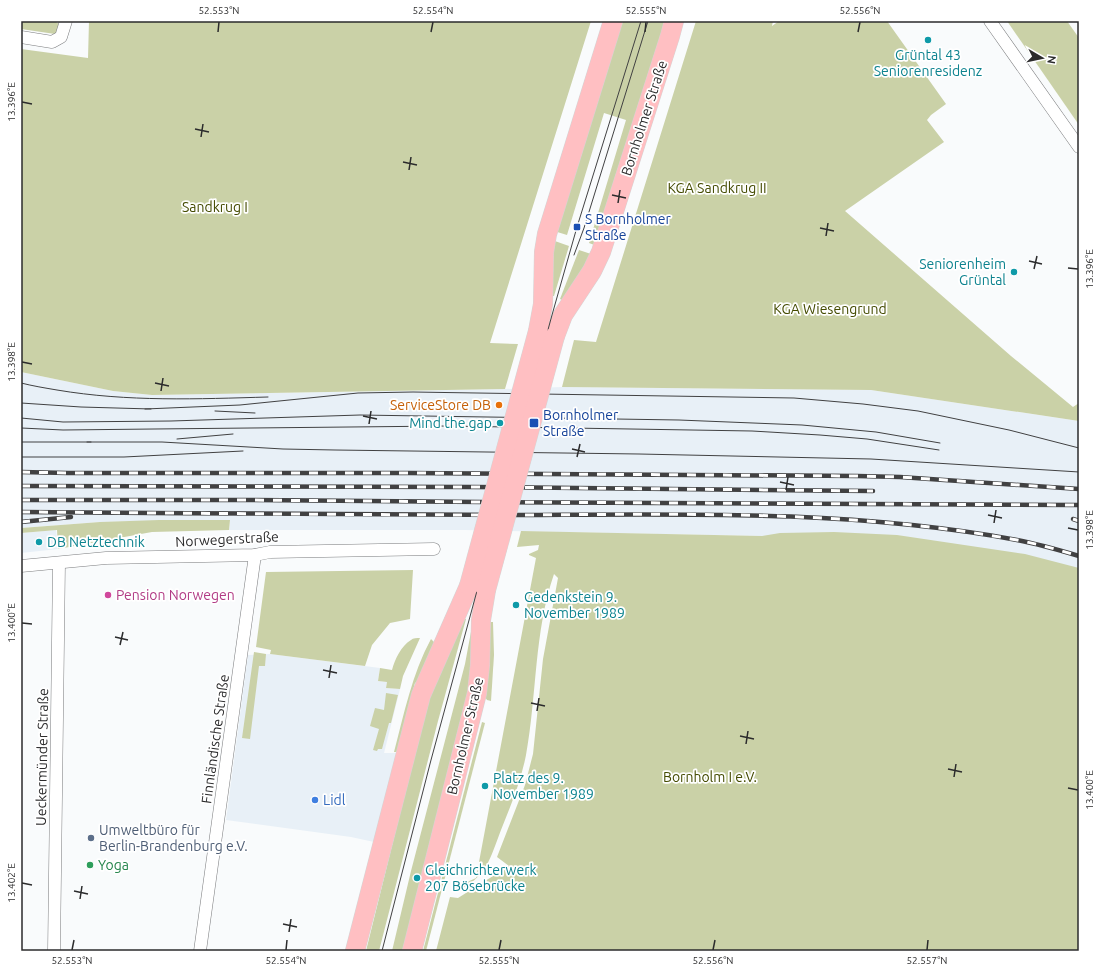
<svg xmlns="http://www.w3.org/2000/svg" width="1100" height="972" viewBox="0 0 1100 972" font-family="Ubuntu,sans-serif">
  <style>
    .built { fill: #e8f0f7 }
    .green { fill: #cad1a7 }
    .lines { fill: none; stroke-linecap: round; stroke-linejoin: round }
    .street-casing { stroke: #7c7d7f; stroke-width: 13 }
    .primary-casing { stroke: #d5d5d5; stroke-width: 20 }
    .street { stroke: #fff; stroke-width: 12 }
    .primary { stroke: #ffbfc2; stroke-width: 19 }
    .tram { stroke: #414142; stroke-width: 1 }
    .rail-casing { stroke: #414142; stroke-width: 4.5 }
    .rail { stroke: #fff; stroke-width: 3; stroke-dasharray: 9; stroke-linecap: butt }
    .primary-bridge-casing { stroke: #d5d5d5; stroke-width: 20; stroke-linecap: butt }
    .primary-bridge { stroke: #ffbfc2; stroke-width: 19 }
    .ticks { fill: none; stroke: #2b2b2c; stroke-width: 1.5 }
    .culture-dot { fill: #0f9aa8; stroke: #fff; stroke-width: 1.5 }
    .transit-dot { fill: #1a4fb4; stroke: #fff; stroke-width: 1.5 }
    .food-dot { fill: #e8710a; stroke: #fff; stroke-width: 1.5 }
    .hotel-dot { fill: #d1479c; stroke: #fff; stroke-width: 1.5 }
    .shop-dot { fill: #3f7fe0; stroke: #fff; stroke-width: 1.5 }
    .service-dot { fill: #5c6f8a; stroke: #fff; stroke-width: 1.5 }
    .leisure-dot { fill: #2e9e5b; stroke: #fff; stroke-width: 1.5 }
    .labels { text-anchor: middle; stroke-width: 3.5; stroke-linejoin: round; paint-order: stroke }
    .culture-label { font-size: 14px; fill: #0d838f; stroke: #fff; text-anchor: start }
    .street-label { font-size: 14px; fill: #2b2b2c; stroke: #fff }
    .park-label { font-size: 14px; fill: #444b00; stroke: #fff }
    .transit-label { font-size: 14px; fill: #164399; stroke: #fff; text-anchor: start }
    .food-label { font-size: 14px; fill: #c56008; stroke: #fff; text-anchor: end }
    .hotel-label { font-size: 14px; fill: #b23c85; stroke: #fff; text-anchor: start }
    .shop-label { font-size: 14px; fill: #366cbe; stroke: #fff; text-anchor: start }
    .service-label { font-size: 14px; fill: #4e5e75; stroke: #fff; text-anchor: start }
    .leisure-label { font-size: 14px; fill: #27864d; stroke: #fff; text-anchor: start }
    .neatline { fill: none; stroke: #2b2b2c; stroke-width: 1.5 }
    .ticks-label { font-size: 10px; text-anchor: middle; fill: #2b2b2c }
  </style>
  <rect width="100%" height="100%" fill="#f9fbfc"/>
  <g class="built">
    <path d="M21,372l92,19 39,4 353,-6 57,-2 309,3 208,31v165l-317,-50 -298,-6h-235l1,-10 -130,2 -79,6z"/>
    <path d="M56,530l2,19 -37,4v-20z"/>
    <path d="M270,654l110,14 -2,13 9,1 -1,6 14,1 -16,64h13l-23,89 -23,-5 -125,-17 22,-165z"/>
  </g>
  <g class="green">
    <path d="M21,21h31l4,1 3,2 -2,9 -2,1 -34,-5z"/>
    <path d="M89,21h502l-101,322 28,1 -13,45 -353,6 -39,-4 -92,-19v-323l67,9z"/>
    <path d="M619,21h48l-70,225 -8,-3 37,-123 -22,-7 -37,122 -13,-4z"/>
    <path d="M696,21h77l-1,5 7,-5h108l59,83 -15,11 -4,5 17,22 -99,69 166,145 62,51 6,-4v18l-208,-31 -309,-3 12,-47 22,2z"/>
    <path d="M1007,21h60l12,17v87z"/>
    <path d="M552,240l17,6 -15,50h-4z"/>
    <path d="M579,250l15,5 -30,46 -4,-2z"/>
    <path d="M159,520h71l-1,10 -77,2 -94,17 -1,-19 -36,3v-5l79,-6z"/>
    <path d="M521,531l241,5 18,-3 54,-1 63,3 128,19 54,14v383h-643l14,-54 8,1 51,-32 -12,-9 28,-72 8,-31 10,-95 15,-81 -4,-4c-20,58 -17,121 -28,181 -5,26 -15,50 -25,75 -11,28 -14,48 -45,61l-2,-3 22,-10 60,-320 -7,-3v-1l9,-4 1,-5 -22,2z"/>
    <path d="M413,570l-3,49 -20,4 -18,22 -7,21 -95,-12 1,-4 -15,-3 10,-75z"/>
    <path d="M464,619h2l-28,102 -59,230h-13l63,-255z"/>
    <path d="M473,621l-1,57 -67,273h-13l19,-80 54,-207z"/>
    <path d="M489,622h4l1,33 -3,46 -4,-1 -4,-6z"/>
    <path d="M420,638l-17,38 -3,13 -14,-1 1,-6 -9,-1 2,-13 12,2c3,-11 9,-24 19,-30 2,-2 6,-2 9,-2z"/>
    <path d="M431,639l5,5 -14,35 -7,4 -18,69h-3c10,-38 18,-78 37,-113z"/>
    <path d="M254,652l12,2 -1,12h-6l-9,73 -8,-1z"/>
    <path d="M386,693l12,2 -7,28h-2l-7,26h-4l-1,2 -4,-1 6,-21 -9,-3 5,-18 9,2z"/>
    <path d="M482,722l3,1 -59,228h-3z"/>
  </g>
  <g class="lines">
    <g class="street-casing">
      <g id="street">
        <path d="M990,21l89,126"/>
        <path d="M21,37l31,5 9,-5 5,-16"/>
        <path d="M21,566l85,-8 149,-3 15,-3 164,-3"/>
        <path d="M54,951l5,-388"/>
        <path d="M200,951l55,-396"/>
      </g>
    </g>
    <g class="primary-casing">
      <g id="primary">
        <path d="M538,331l5,-27 1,-52 3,-18 66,-213"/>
        <path d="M555,336l8,-21 29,-44 9,-19 69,-216 4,-15"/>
        <path d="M355,951l66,-256 48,-109"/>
        <path d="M412,951l65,-258 3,-28 1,-45 5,-30"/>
      </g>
    </g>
    <use href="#street" class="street"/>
    <use href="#primary" class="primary"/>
    <g class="tram">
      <path d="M574,255l10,-27 64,-207"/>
      <path d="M21,383c12,3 24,5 36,7 71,12 141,9 211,7"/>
      <path d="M21,403l60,4 70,2"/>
      <path d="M145,409l95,-4 118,-12 55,-1 381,6 69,6 55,7 91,19 70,18"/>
      <path d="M215,411l40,2"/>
      <path d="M21,418l42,4 108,-1 189,-6 319,5 123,5 74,7 64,11"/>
      <path d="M21,428l42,2 91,-1 293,-3 305,5 68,4 47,4 72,11"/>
      <path d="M177,439l56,-5"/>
      <path d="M21,442h70"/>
      <path d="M87,442h75l121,7 52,1 304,4 232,5 208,13"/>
      <path d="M21,457h103l119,-6"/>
      <path d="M382,951l49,-191 121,-445 25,-88 64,-206"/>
    </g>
    <g class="rail-casing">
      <g id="rail">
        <path d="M21,472l47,1h340l449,3 43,1 179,12"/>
        <path d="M21,486l452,1 400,4"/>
        <path d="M21,500h223l238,2 597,3"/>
        <path d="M21,512c167,1 334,3 501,3 166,-1 332,-5 495,25 21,4 42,10 62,16"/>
        <path d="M1073,519l6,2"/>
        <path d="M21,522l50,-5"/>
      </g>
    </g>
    <use href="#rail" class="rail"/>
    <g class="primary-bridge-casing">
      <g id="primary-bridge">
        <path d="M469,586l69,-255"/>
        <path d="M486,590l69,-254"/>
      </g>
    </g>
    <use href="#primary-bridge" class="primary-bridge"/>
  </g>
  <path class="ticks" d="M218,32l1,-10M431,32l2,-10M645,32l1,-10M858,32l2,-10M22,102l10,2M195,129l14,3M201,137l2,-13M403,162l14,3M409,170l2,-13M612,195l14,3M618,203l2,-13M820,228l14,3M826,236l2,-13M1029,261l13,3M1068,268l10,1M1034,269l3,-13M22,362l10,2M155,383l14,3M161,391l2,-13M363,416l14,3M369,424l2,-13M572,449l13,3M577,457l3,-13M780,482l14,3M786,490l2,-13M988,515l14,3M994,523l2,-13M1068,528l10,2M22,623l10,1M115,637l13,3M120,645l3,-13M323,670l14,3M329,678l2,-13M531,703l14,3M537,711l2,-13M740,736l14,3M746,744l2,-13M948,769l14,3M954,777l2,-13M1068,788l10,2M22,883l10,2M74,891l14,3M80,899l2,-13M283,924l14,3M289,932l2,-13M72,950l2,-10M286,950l1,-10M499,950l2,-10M713,950l2,-10M927,950l1,-10"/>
  <g class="culture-dot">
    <circle cx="928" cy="40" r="4"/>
    <circle cx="1014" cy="272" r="4"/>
    <circle cx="500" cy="423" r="4"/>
    <circle cx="39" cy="542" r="4"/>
    <circle cx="516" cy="605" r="4"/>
    <circle cx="485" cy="786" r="4"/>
    <circle cx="417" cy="878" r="4"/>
  </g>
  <g class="transit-dot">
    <rect x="573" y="223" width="8" height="8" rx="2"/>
    <rect x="529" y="418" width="10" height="10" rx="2"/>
  </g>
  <circle class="food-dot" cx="499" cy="405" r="4"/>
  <circle class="hotel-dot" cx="108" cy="595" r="4"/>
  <circle class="shop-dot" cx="315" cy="800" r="4"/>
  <circle class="service-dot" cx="91" cy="838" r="4"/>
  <circle class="leisure-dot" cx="90" cy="865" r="4"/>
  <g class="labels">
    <g class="culture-label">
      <text x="928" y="60" text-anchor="middle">Grüntal 43<tspan x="928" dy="16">Seniorenresidenz</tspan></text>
      <text x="1006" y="269" text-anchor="end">Seniorenheim<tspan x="1006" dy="16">Grüntal</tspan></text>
      <text x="492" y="428" text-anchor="end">Mind the gap</text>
      <text x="47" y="547">DB Netztechnik</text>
      <text x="524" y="602">Gedenkstein 9.<tspan x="524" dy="16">November 1989</tspan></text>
      <text x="493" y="783">Platz des 9.<tspan x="493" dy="16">November 1989</tspan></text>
      <text x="425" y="875">Gleichrichterwerk<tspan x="425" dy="16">207 Bösebrücke</tspan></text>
    </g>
    <g class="street-label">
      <text transform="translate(644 118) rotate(-72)" y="5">Bornholmer Straße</text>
      <text transform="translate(227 539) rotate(-3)" y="5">Norwegerstraße</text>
      <text transform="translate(465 736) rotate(-77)" y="5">Bornholmer Straße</text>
      <text transform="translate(215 739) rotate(-82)" y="5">Finnländische Straße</text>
      <text transform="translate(42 757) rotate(-89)" y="5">Ueckermünder Straße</text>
    </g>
    <g class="park-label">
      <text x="717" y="193">KGA Sandkrug II</text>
      <text x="215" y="212">Sandkrug I</text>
      <text x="830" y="314">KGA Wiesengrund</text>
      <text x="710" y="782">Bornholm I e.V.</text>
    </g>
    <g class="transit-label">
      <text x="585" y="224">S Bornholmer<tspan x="585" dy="16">Straße</tspan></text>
      <text x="543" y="420">Bornholmer<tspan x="543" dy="16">Straße</tspan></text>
    </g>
    <g class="food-label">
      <text x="491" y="410">ServiceStore DB</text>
    </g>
    <g class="hotel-label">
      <text x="116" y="600">Pension Norwegen</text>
    </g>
    <g class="shop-label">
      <text x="323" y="805">Lidl</text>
    </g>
    <g class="service-label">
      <text x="99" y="835">Umweltbüro für<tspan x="99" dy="16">Berlin-Brandenburg e.V.</tspan></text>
    </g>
    <g class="leisure-label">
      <text x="98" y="870">Yoga</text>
    </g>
  </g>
  <rect width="1100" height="972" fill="none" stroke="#ffffff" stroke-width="44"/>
  <g transform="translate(1042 58) rotate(99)" stroke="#ffffff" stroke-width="3" paint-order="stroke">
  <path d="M0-3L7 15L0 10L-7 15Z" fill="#2b2b2c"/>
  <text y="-6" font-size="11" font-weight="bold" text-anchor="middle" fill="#2b2b2c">N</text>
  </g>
  <rect x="22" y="22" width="1056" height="928" class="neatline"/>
  <g class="ticks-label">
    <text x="219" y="14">52.553°N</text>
    <text x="433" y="14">52.554°N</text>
    <text x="646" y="14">52.555°N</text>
    <text x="860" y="14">52.556°N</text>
    <text transform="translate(11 102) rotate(-90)" y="4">13.396°E</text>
    <text transform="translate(1089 269) rotate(-90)" y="4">13.396°E</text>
    <text transform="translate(11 362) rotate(-90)" y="4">13.398°E</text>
    <text transform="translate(1089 530) rotate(-90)" y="4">13.398°E</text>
    <text transform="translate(11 623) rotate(-90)" y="4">13.400°E</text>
    <text transform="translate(1089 790) rotate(-90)" y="4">13.400°E</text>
    <text transform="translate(11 883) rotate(-90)" y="4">13.402°E</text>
    <text x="72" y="964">52.553°N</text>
    <text x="286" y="964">52.554°N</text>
    <text x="499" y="964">52.555°N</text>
    <text x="713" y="964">52.556°N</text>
    <text x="927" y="964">52.557°N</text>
  </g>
</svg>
